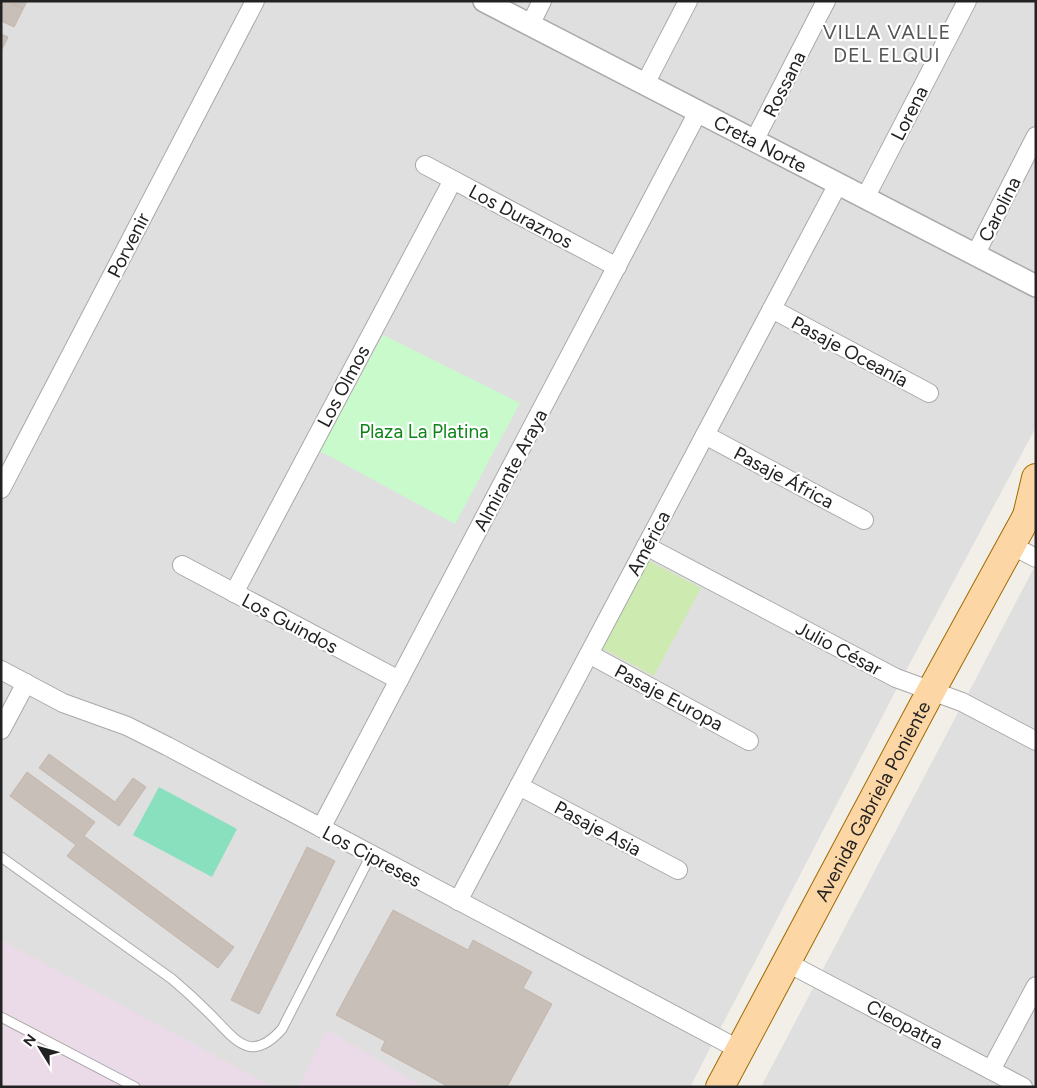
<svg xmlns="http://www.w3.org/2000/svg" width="1037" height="1088" viewBox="0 0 1037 1088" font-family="Figtree,sans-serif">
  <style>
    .residential { fill: #e0dfdf }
    .industrial { fill: #ebdbe8 }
    .grass { fill: #cdebb0 }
    .park { fill: #c8facc }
    .pitch { fill: #88e0be }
    .building { fill: #c7bfb8; stroke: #c4b6ab }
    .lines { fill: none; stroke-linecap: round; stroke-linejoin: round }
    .service-casing { stroke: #a9a9a9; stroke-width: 11 }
    .minor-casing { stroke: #a9a9a9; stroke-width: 20 }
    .tertiary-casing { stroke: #a9a9a9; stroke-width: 24 }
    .primary-casing { stroke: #a06b00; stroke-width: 30 }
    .service { stroke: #fff; stroke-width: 9 }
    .minor { stroke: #fff; stroke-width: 18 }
    .tertiary { stroke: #fff; stroke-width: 21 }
    .primary { stroke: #fcd6a4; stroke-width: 28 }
    .labels { text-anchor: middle; stroke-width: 4.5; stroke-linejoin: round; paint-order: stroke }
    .street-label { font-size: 19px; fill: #222; stroke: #fff }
    .park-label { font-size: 19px; fill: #0c8416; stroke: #fff }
    .neighbourhood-label { font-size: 20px; letter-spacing: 1px; fill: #555; stroke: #fff }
  </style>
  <rect width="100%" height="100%" fill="#f2efe9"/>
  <g class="residential">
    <path d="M1,1h1035v426l-127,238 -219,422h-689z"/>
    <path d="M1036,564v523h-275l222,-422z"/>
  </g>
  <g class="industrial">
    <path d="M1,940l272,147h-263l-9,-5z"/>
    <path d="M327,1030l97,57h-126z"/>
  </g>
  <path class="grass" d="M647,560l54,28 -47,88 -54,-29z"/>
  <path class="park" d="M383,335l137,68 -65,121 -135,-73z"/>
  <path class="pitch" d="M159,787l78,42 -25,48 -79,-42z"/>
  <g class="building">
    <path d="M1,1h7l15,8 -9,18 -13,-6z"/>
    <path d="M8,1h19l-4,8z"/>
    <path d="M1,34l7,3 -7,14z"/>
    <path d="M49,754l66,48 18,-24 13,9 -27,39 -80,-58z"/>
    <path d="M27,772l68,50 -11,14 150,111 -16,21 -151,-112 9,-11 -66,-49z"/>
    <path d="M307,847l28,14 -76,153 -28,-14z"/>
    <path d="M393,910l75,40 5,-10 59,32 -9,16 29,16 -45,83h-58l-68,-37 4,-9 -49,-26z"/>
  </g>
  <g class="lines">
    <g class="service-casing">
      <g id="service">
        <path d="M1,857l171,122c13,11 26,23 38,35 25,25 40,51 72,15l89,-174"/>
        <path d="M1,1017l134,70"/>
      </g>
    </g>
    <g class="minor-casing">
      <g id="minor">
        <path d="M530,25l12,-24"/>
        <path d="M645,84l43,-83"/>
        <path d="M754,141l72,-140"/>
        <path d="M425,165l192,102"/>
        <path d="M865,198l102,-197"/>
        <path d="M975,255l61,-119"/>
        <path d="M772,309l157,84"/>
        <path d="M705,435l159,85"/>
        <path d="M1,489l254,-488"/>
        <path d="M1011,545l25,13"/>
        <path d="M646,546l250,132 66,24 74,39"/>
        <path d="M182,565l217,115"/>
        <path d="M234,593l219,-413"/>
        <path d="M589,654l160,87"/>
        <path d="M1,670l62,33 64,23 40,20 573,304"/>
        <path d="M1,730l25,-47"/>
        <path d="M519,786l159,84"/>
        <path d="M321,828l377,-716"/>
        <path d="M458,901l380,-717"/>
        <path d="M786,962l237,125"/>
        <path d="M991,1070l45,-84"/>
      </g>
    </g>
    <g class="tertiary-casing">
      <g id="tertiary">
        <path id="s1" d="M484,1l552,285"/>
      </g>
    </g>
    <g class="primary-casing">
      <g id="primary">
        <path d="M1027,516l9,-38"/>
        <path id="s2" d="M720,1087l211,-396 96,-175 9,-10"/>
      </g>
    </g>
    <use href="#service" class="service"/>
    <use href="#minor" class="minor"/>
    <use href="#tertiary" class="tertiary"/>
    <use href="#primary" class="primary"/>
  </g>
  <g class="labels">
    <g class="street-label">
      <text transform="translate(784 84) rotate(-63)" y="7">Rossana</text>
      <text transform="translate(909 113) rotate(-63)" y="7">Lorena</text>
      <text dy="7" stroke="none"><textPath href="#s1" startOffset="311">Creta Norte</textPath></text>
      <text transform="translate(999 209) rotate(-63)" y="7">Carolina</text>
      <text transform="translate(521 216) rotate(28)" y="7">Los Duraznos</text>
      <text transform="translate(128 245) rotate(-63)" y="7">Porvenir</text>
      <text transform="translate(850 351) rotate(28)" y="7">Pasaje Oceanía</text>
      <text transform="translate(343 386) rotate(-62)" y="7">Los Olmos</text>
      <text transform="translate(510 470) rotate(-62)" y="7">Almirante Araya</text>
      <text transform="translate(784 477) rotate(28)" y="7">Pasaje África</text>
      <text transform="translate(648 543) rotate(-62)" y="7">América</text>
      <text transform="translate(290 623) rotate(28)" y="7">Los Guindos</text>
      <text transform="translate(839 648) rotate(28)" y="7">Julio César</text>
      <text transform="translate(669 697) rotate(28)" y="7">Pasaje Europa</text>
      <text dy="7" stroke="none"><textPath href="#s2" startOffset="324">Avenida Gabriela Poniente</textPath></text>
      <text transform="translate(598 828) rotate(28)" y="7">Pasaje Asia</text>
      <text transform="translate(372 856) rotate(28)" y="7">Los Cipreses</text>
      <text transform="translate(905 1024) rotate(28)" y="7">Cleopatra</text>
    </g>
    <g class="park-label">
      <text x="424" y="438">Plaza La Platina</text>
    </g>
    <g class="neighbourhood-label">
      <text x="887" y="39">VILLA VALLE<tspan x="887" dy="23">DEL ELQUI</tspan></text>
    </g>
  </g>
  <rect width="1037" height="1088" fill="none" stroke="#222222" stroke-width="5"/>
  <g transform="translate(40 1048) rotate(307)" stroke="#ffffff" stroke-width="4" paint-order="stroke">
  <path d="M0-4L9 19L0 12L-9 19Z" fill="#222222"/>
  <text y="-8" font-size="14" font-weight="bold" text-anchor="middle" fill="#222222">N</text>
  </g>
</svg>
